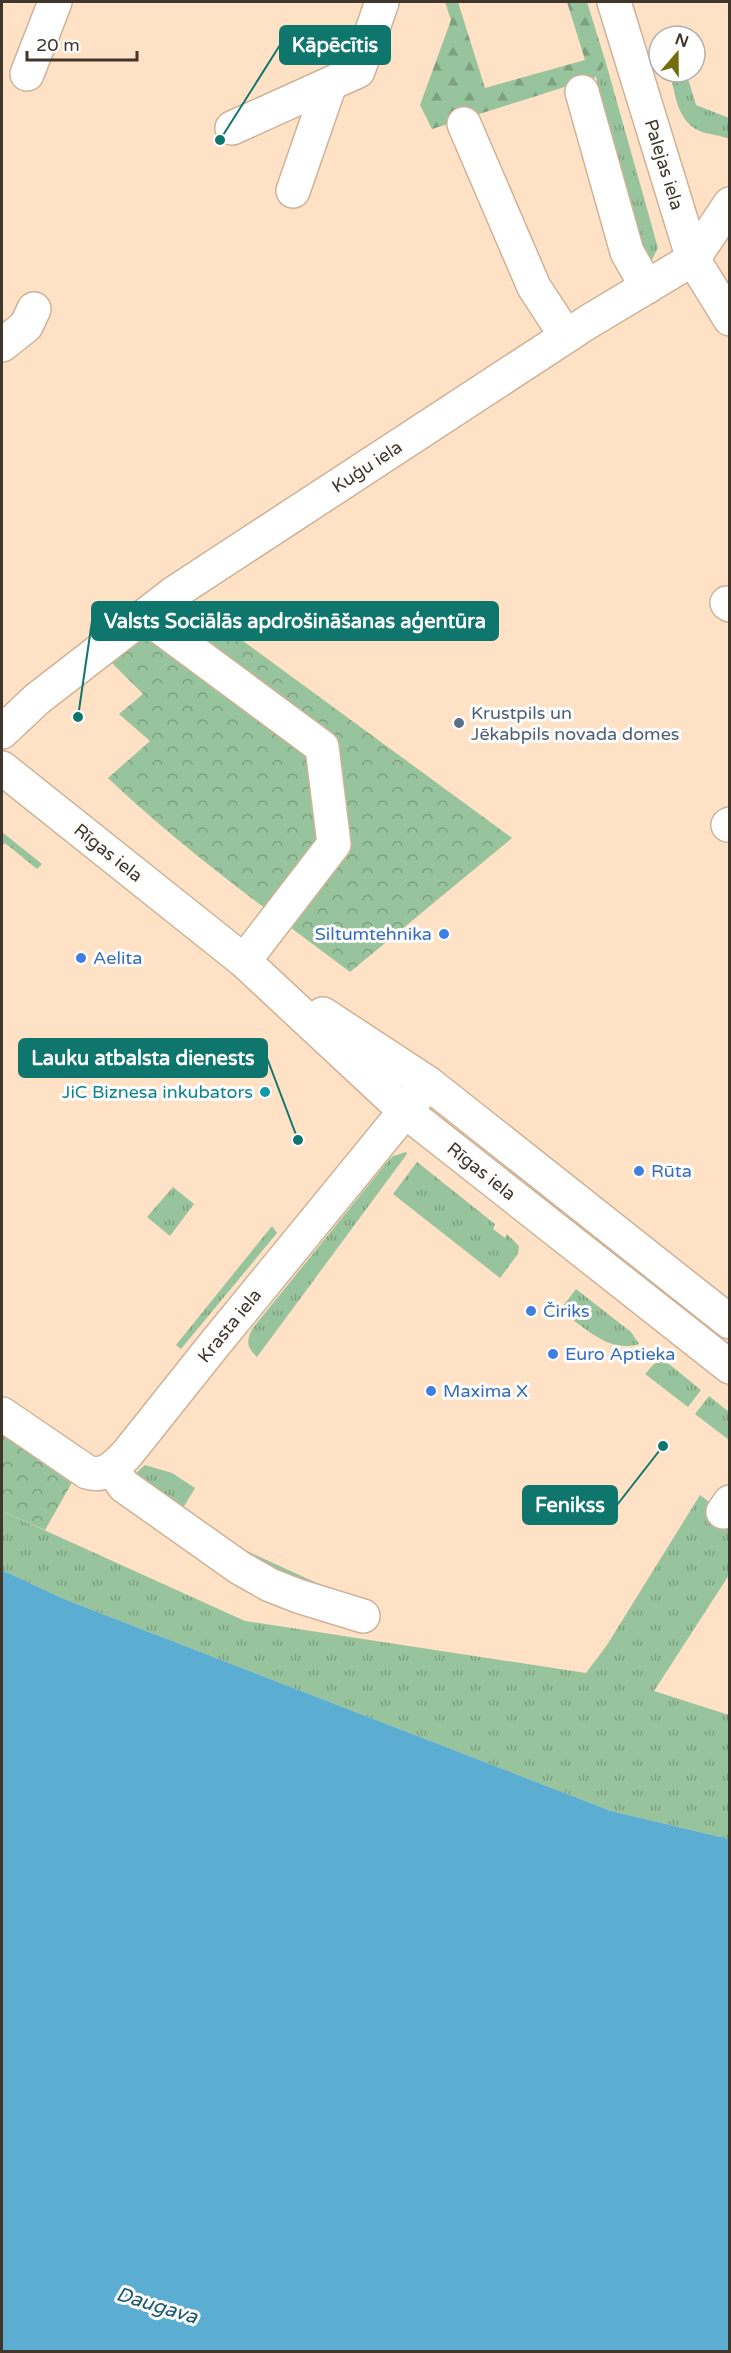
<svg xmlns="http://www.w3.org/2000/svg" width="731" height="2353" viewBox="0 0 731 2353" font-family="'Varela Round',sans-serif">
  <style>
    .grass { fill: url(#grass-tufts) }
    .forest { fill: url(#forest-firs) }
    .park { fill: url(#park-crowns) }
    .water { fill: #5cadd2 }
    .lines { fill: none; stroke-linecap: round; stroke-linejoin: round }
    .minor-casing { stroke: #ceb298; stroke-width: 36 }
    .major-casing { stroke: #ceb298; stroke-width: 36 }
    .minor { stroke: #fff; stroke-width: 33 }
    .major { stroke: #fff; stroke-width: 33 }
    .service-dot { fill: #5c6f8a; stroke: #fff; stroke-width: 2 }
    .shop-dot { fill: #3f7fe0; stroke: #fff; stroke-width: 2 }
    .culture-dot { fill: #0f9aa8; stroke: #fff; stroke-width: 2 }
    .labels { text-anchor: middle; stroke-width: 6; stroke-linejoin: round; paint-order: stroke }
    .street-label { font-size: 18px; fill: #41362b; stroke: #fff }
    .service-label { font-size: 18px; fill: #4e5e75; stroke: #fff; text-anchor: start }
    .shop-label { font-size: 18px; fill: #366cbe; stroke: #fff; text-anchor: start }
    .culture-label { font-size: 18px; fill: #0d838f; stroke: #fff; text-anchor: end }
    .water-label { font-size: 20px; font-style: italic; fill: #185873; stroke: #fff }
    .leader { fill: none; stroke: #0f766e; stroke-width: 2 }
    .callout-dot { fill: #0f766e; stroke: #fff; stroke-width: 2 }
    .callout { fill: #0f766e; stroke: #0f766e; stroke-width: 2 }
    .callout-label { font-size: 20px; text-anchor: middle; font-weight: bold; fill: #fff }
  </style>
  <defs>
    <pattern id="grass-tufts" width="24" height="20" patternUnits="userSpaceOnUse" patternTransform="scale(1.5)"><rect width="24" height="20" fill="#97c49c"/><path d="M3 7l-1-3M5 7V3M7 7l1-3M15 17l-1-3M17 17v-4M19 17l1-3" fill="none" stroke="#7da07f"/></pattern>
    <pattern id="forest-firs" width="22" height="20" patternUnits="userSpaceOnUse" patternTransform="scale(1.5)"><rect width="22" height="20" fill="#97c49c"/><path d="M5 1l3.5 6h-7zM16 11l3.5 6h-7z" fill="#7da07f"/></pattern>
    <pattern id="park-crowns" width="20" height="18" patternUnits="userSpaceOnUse" patternTransform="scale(1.5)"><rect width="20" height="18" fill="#97c49c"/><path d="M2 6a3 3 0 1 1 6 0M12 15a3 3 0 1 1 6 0" fill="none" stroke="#7da07f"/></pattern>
  </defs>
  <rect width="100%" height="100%" fill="#ffe1c6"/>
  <g class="grass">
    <path d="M606,63l52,185 -11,21 -51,-192z"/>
    <path d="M670,72h16l10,33 33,13v21c-8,-4 -18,-4 -27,-7 -25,-9 -27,-38 -32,-60z"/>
    <path d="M2,832l40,32 -5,5 -32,-26 -3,3z"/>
    <path d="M406,1152l1,2 -150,203c-10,-10 -11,-15 -5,-28l136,-168 5,-5z"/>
    <path d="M417,1162l78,62 -2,5 12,9 2,-4 12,12 -1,8 -18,24 -107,-84z"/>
    <path d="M173,1187l21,17 -24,32 -23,-19z"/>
    <path d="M272,1226l5,7 -96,116 -5,-4z"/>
    <path d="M576,1289l55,43 8,12c-30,10 -56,-18 -79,-34z"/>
    <path d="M661,1361l8,3 32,26 -13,17 -43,-33 9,-10z"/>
    <path d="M709,1396l20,16v28l-34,-26z"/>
    <path d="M145,1465l27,8 23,15 -12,20 55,39 129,59 -90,-26 -140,-103v-5z"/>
    <path d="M700,1495l29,22v58l-75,116 75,24v124l-118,-28 -547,-212 -62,-29v-59l243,110 341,52 21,-28z"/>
  </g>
  <path class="forest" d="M445,2h13l27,86 100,-28 -18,-58h20l19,61 -10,14 -164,52 -12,-24 31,-85z"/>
  <g class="park">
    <path d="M183,597l329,241 -162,134c-83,-62 -167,-123 -242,-194l42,-37 -31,-27 24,-20 -39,-39z"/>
    <path d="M2,1434l72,45 -29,51 -43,-19z"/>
  </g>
  <path class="water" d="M2,1570l62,29 547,212 118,28v512h-727z"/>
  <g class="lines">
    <g class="minor-casing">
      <g id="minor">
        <path id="s1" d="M614,2l79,257 37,60"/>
        <path d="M27,74l28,-72"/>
        <path d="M582,92l45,160 20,35"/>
        <path d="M464,124l70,163 32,49"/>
        <path d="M232,128l126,-57 24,-69"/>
        <path d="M293,191l37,-107"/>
        <path d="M2,345l24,-19 8,-17"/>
        <path d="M727,603l3,2"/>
        <path d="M145,616l177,131 12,97 -90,117"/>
        <path id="s2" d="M2,732l35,-33 137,-106 414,-271 105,-63 37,-55"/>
        <path d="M728,825l2,-1"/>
        <path id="s3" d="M2,1414l85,58c18,6 28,-6 40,-18l86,-108 215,-263"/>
        <path d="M112,1469l12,17 116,82 30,17 28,11 65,20"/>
        <path d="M723,1512l7,-10"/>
      </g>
    </g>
    <g class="major-casing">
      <g id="major">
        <path id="s4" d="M2,768l242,193 161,150 325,256"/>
        <path d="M323,1014l105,69 302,239"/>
      </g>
    </g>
    <use href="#minor" class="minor"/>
    <use href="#major" class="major"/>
  </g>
  <circle class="service-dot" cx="459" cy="723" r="6"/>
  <g class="shop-dot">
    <circle cx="444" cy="934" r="6"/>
    <circle cx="81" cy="958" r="6"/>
    <circle cx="639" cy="1171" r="6"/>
    <circle cx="531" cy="1311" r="6"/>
    <circle cx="553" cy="1354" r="6"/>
    <circle cx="431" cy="1391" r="6"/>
  </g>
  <circle class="culture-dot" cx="265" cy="1092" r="6"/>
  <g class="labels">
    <g class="street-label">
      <text dy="6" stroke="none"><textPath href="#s1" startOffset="170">Palejas iela</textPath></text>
      <text dy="6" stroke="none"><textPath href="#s2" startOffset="452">Kuģu iela</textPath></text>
      <text dy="6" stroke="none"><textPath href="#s4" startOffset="136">Rīgas iela</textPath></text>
      <text dy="6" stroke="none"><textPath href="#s4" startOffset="627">Rīgas iela</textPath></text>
      <text dy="6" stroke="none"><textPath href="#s3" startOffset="314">Krasta iela</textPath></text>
    </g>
    <g class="service-label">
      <text x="471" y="719">Krustpils un<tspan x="471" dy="21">Jēkabpils novada domes</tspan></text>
    </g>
    <g class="shop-label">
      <text x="432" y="940" text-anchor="end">Siltumtehnika</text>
      <text x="93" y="964">Aelita</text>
      <text x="651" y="1177">Rūta</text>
      <text x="543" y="1317">Čiriks</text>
      <text x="565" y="1360">Euro Aptieka</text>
      <text x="443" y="1397">Maxima X</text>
    </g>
    <g class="culture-label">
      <text x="253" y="1098">JiC Biznesa inkubators</text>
    </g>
    <g class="water-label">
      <text transform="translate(157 2305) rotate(17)" y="7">Daugava</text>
    </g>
  </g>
  <path class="leader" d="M220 140L280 45M78 717L92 621M298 1140L267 1058M663 1446L617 1505"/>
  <g class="callout-dot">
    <circle cx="220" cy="140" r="6"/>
    <circle cx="78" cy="717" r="6"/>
    <circle cx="298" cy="1140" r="6"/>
    <circle cx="663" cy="1446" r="6"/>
  </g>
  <g class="callout">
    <rect x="280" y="26" width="110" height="38" rx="6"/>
    <rect x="92" y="602" width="406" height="38" rx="6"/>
    <rect x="19" y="1039" width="248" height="38" rx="6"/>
    <rect x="523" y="1486" width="94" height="38" rx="6"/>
  </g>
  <g class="callout-label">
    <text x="335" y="52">Kāpēcītis</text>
    <text x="295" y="628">Valsts Sociālās apdrošināšanas aģentūra</text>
    <text x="143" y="1065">Lauku atbalsta dienests</text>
    <text x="570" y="1512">Fenikss</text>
  </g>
  <rect width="731" height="2353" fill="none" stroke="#41362b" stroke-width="6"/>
  <g transform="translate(677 54) rotate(20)"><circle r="28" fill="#ffffff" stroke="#b3afaa" stroke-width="1.5"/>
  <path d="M0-4.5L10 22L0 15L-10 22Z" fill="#726e0e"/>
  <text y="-9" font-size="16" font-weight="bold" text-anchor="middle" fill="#41362b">N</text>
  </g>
  <path d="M27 51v9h110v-9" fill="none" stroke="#41362b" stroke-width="3"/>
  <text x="36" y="51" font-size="18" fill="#41362b" stroke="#ffffff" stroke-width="4.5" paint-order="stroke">20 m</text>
</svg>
